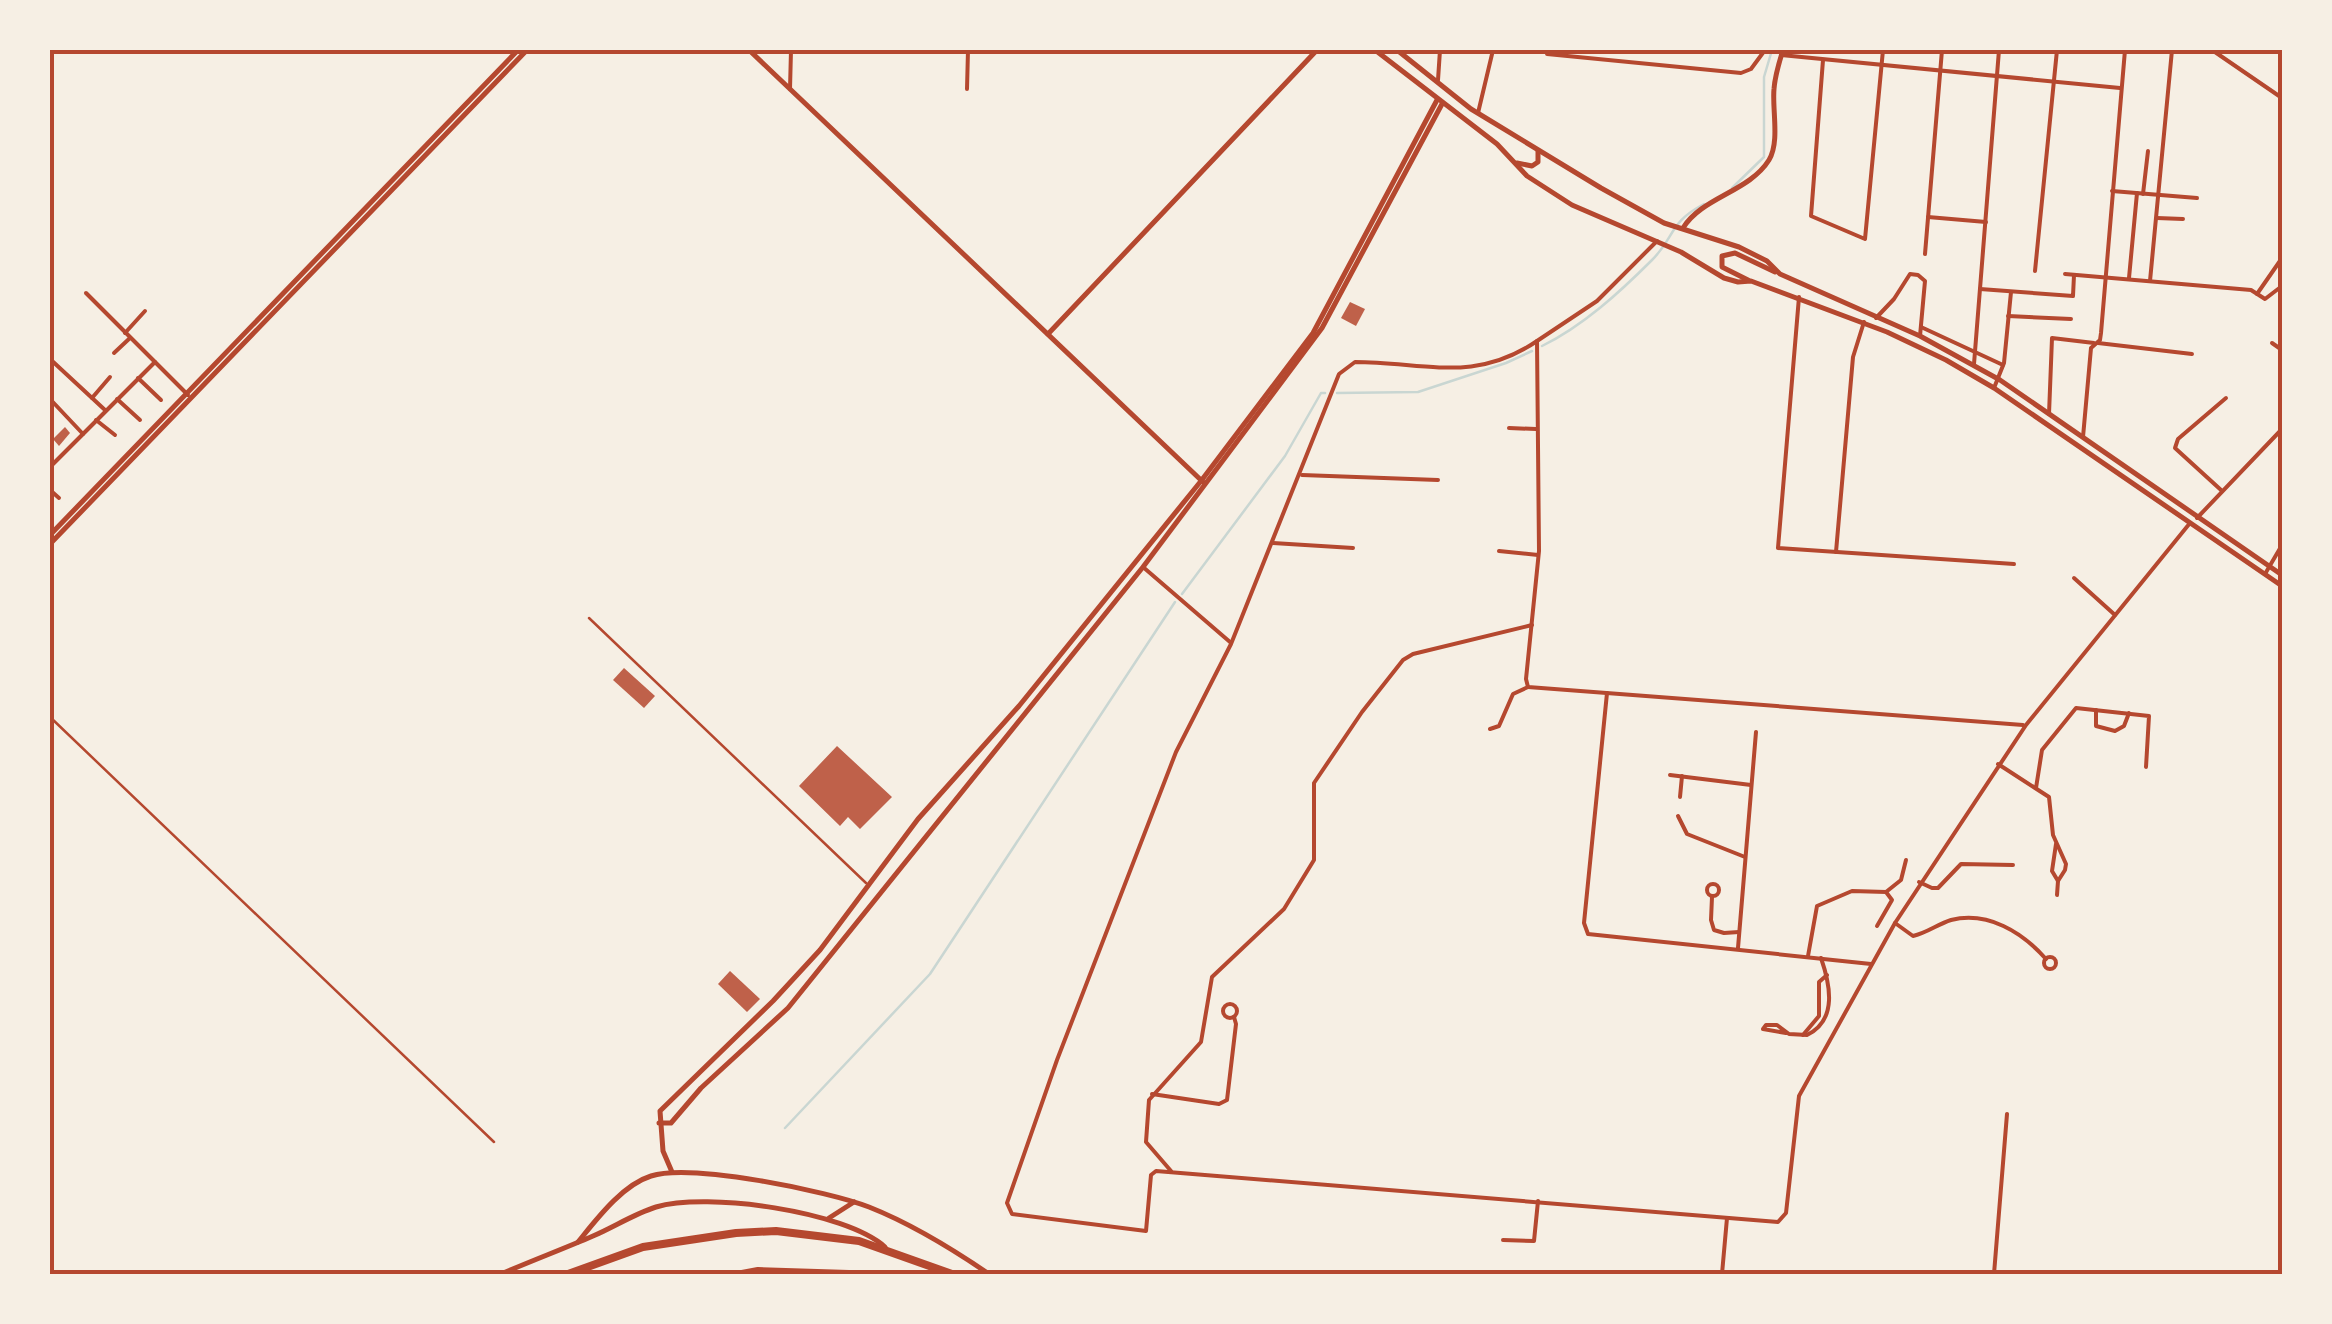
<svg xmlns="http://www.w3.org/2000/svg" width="2332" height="1324" viewBox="0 0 2332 1324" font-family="Jost,sans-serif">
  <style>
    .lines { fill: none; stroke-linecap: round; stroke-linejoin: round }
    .stream { stroke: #c9d6d2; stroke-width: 2.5 }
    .building { fill: #bf614a }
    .service { stroke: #b5482f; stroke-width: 2.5 }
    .minor { stroke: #b5482f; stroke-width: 4 }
    .tertiary { stroke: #b5482f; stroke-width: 5 }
    .secondary { stroke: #b5482f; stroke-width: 5 }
    .motorway { stroke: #b5482f; stroke-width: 8 }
    .neatline { fill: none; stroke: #b5482f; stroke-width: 4 }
  </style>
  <rect width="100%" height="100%" fill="#f6efe4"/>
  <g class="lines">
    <g class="stream">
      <path d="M1732,188l32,-31v-80l8,-27"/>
      <path d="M1542,346c41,-20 78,-54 110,-86 24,-24 16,-37 52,-56"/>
      <path d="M1337,393l81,-1 88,-29 26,-12"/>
      <path d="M1182,594l103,-138 36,-63h4"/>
      <path d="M785,1128l145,-154 245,-372"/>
    </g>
  </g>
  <g class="building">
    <path d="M1350,302l15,7 -9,17 -15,-8z"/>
    <path d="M65,427l5,6 -11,13 -6,-7z"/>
    <path d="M624,668l31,28 -11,12 -31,-28z"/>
    <path d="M837,746l55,51 -32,32 -12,-12 -8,9 -41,-40z"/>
    <path d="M730,971l30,28 -13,13 -29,-28z"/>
  </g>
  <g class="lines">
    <g class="service">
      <path d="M589,618l277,265"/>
      <path d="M50,717l444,425"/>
    </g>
    <g class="minor">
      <path d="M2212,50l70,48"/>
      <path d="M1547,54l194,19 10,-4 14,-19"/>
      <path d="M1781,55l339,33"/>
      <path d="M1823,60l-12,156 54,23 18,-189"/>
      <path d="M1438,80l2,-30"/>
      <path d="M790,89l1,-39"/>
      <path d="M967,89l1,-39"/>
      <path d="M2280,96l2,-13"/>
      <path d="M1478,113l15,-63"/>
      <path d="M2112,191l85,7"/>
      <path d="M2143,194l5,-43"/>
      <path d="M1928,217l58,5"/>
      <path d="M2157,218l26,1"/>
      <path d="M1657,241l-60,60 -60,40 2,210 -13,128 2,8 495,38"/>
      <path d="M1925,254l17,-204"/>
      <path d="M2035,271l22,-221"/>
      <path d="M2065,274l186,16 14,9 17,-13"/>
      <path d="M2129,278l8,-85"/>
      <path d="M2150,281l22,-231"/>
      <path d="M1980,289l93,7 1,-21"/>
      <path d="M86,293l102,102"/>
      <path d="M2257,294l25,-36"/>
      <path d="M1799,297l-21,251 236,16"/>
      <path d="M2008,316l63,3"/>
      <path d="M1876,318l18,-19 16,-25 8,1 7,6 -5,55"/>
      <path d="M1921,327l82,38"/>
      <path d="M125,333l20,-22"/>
      <path d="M1537,341c-63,43 -113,21 -182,21l-16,12 -108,270 -55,108 -119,308 -50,143 5,11 134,17 5,-56 5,-4 622,51 8,-9 13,-117 96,-173 131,-198 164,-202"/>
      <path d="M2098,343l94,11"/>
      <path d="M2272,343l10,7"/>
      <path d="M114,353l16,-15"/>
      <path d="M50,359l55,51"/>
      <path d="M1974,364l25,-314"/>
      <path d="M138,378l23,22"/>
      <path d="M1994,388l10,-25 7,-71"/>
      <path d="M92,398l18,-21"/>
      <path d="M50,399l33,35"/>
      <path d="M117,399l23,21"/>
      <path d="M2049,414l3,-76 42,5"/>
      <path d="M96,420l19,15"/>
      <path d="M1509,428l27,1"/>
      <path d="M2083,437l8,-89 9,-8 1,-7 24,-283"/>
      <path d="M50,467l105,-105"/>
      <path d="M1302,475l136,5"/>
      <path d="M50,490l9,8"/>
      <path d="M2221,490l-46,-42 3,-9 48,-41"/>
      <path d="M2197,518l85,-89"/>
      <path d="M1273,543l80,5"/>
      <path d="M1499,551l39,4"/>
      <path d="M1836,552l17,-195 11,-35"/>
      <path d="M1143,567l87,75"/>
      <path d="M2265,574l17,-29"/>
      <path d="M2074,578l41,37"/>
      <path d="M1607,693l-23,230 4,11 283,30"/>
      <path d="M2096,710v16l19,5 9,-5 5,-13"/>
      <path d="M1490,729l9,-3 14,-32 15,-7"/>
      <path d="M1998,764l51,33 4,38 13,29 -1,6 -7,11"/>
      <path d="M1670,775l81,10"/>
      <path d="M2036,788l6,-38 34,-42 73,8 -3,51"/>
      <path d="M1680,797l2,-21"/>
      <path d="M1678,816l9,18 58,23"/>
      <path d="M2056,844l-4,27 6,10 -1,14"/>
      <path d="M1919,882l13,6h6l23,-24 52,1"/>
      <circle cx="1713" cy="890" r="6"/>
      <path d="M1712,897l-1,23 3,10 10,3 15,-1"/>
      <path d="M1895,923l18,13c14,-3 25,-12 38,-16 37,-9 71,12 95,39"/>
      <path d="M1877,926l15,-26 -6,-8"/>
      <path d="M1738,948l18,-216"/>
      <path d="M1808,956l9,-50 35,-15 34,1 15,-12 5,-20"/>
      <circle cx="2050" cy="963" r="6"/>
      <circle cx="1230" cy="1011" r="7"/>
      <path d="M1786,1033l-23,-4 3,-4h11l12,9 18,1c31,-15 23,-51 14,-77"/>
      <path d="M1803,1035l16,-19v-34l8,-7"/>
      <path d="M1152,1094l67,10 8,-4 9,-76 -2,-7"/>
      <path d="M1171,1171l-25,-29 3,-42 52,-58 11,-65 72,-68 30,-49v-77l48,-71 41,-52 10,-6 119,-29"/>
      <path d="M1503,1240l31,1 4,-40"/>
      <path d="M1722,1274l5,-56"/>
      <path d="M1994,1274l13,-160"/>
    </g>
    <g class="tertiary">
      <path d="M749,50l454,432"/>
      <path d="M1683,228c19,-31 66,-36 86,-68 11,-18 3,-51 5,-71 1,-14 5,-26 9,-39"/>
      <path d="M1048,334l269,-284"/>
      <path d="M659,1123h12l30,-35 87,-80 355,-441 84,-112 95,-127 120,-224"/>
      <path d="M672,1172l-9,-21 -3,-40 113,-110 47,-51 98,-131 101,-113 182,-225 112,-148 124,-233"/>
    </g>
    <g class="secondary">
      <path d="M1375,50l122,94 30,32 45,29 109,47 43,26 14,4 13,-1 136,51 59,28 48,28 288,198"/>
      <path d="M1397,50l74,59 130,79 63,35 75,24 28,14 13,13 140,62 80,44 282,195"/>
      <path d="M1517,163l15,3 6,-4v-11"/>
      <path d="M1748,280l-26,-13v-11l13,-3 40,19"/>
      <path d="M50,535l468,-485"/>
      <path d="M50,544l477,-494"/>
      <path d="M829,1218l25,-16"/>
      <path d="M578,1242c18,-22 44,-57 73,-66 40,-13 177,15 218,31 43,17 82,41 120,67"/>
      <path d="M501,1274c30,-13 62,-25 92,-38 21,-9 41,-22 63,-29 51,-15 189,4 229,40"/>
    </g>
    <g class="motorway">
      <path d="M568,1274l75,-27 93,-14 40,-2 83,10 93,33"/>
      <path d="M742,1274l16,-3 91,3"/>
    </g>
  </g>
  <rect width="2332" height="1324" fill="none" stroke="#f6efe4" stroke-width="105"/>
  <rect x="52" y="52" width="2228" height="1220" class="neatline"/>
</svg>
